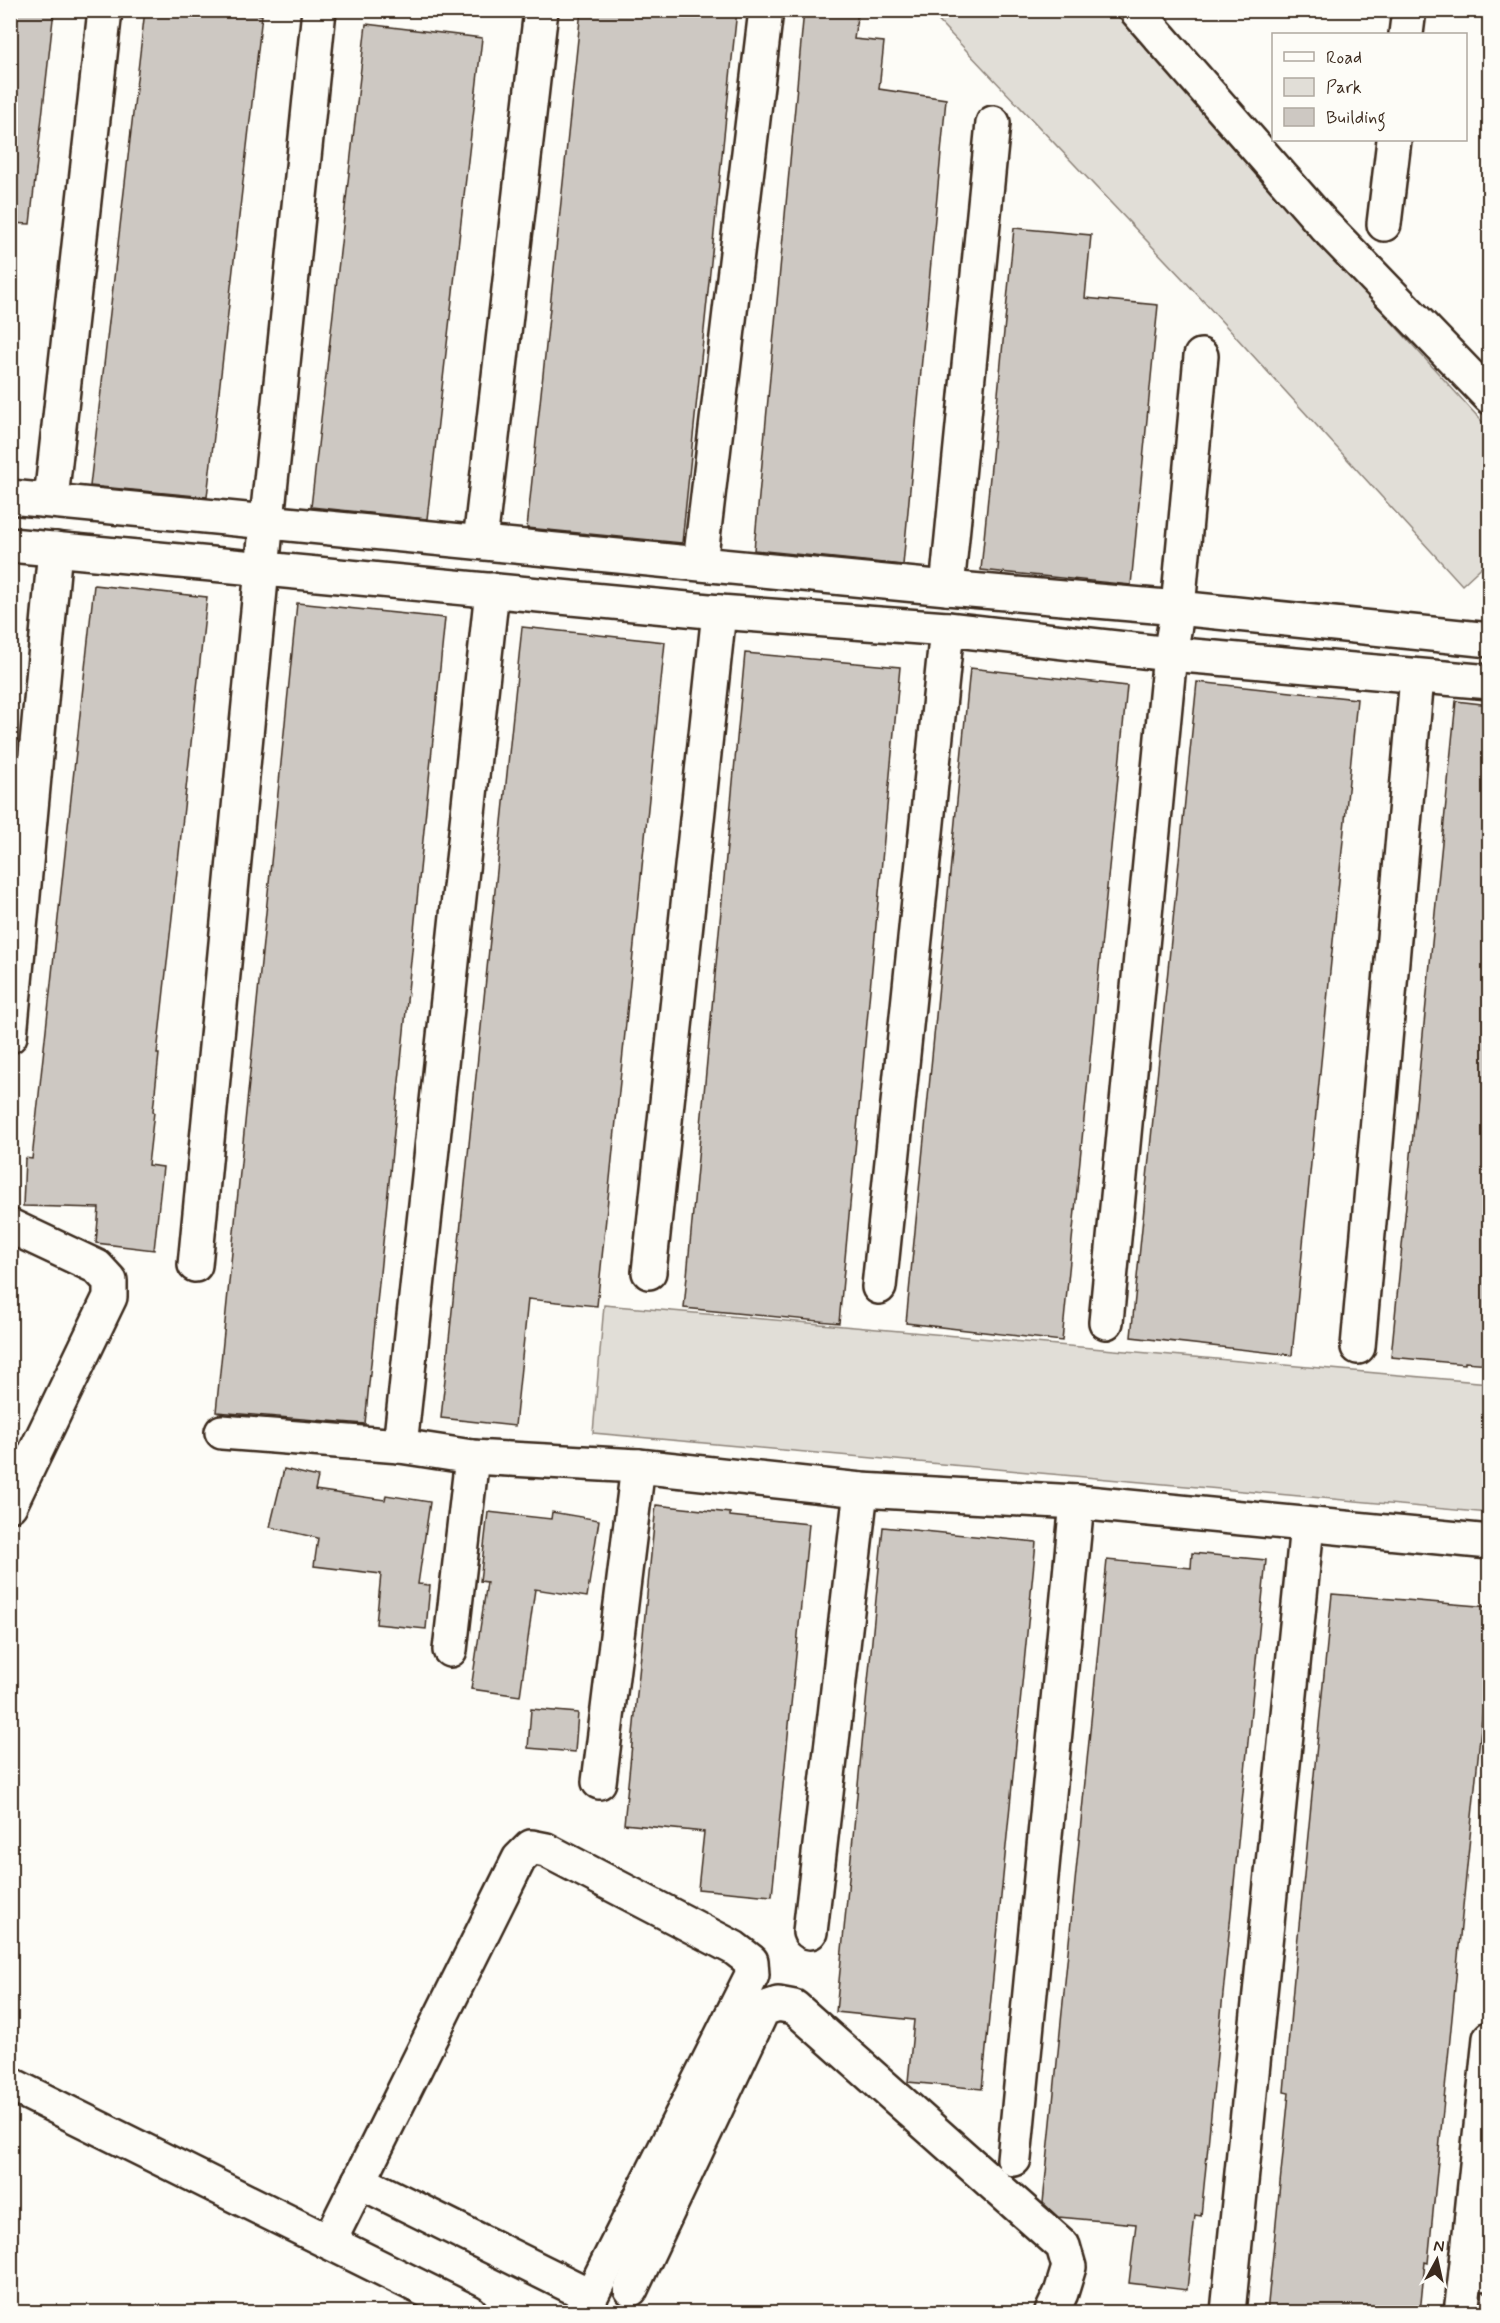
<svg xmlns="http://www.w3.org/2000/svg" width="1500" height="2323" viewBox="0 0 1500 2323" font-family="Mynerve,sans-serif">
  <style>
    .green { fill: #e1ded7; stroke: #8e847a; stroke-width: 1.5 }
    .building { fill: #cdc8c2; stroke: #3b2a1e; stroke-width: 1.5 }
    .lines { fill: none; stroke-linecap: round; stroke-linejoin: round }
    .minor-casing { stroke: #3b2a1e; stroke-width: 38 }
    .minor { stroke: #fdfcf7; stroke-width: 33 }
  </style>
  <rect width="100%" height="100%" fill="#fdfcf7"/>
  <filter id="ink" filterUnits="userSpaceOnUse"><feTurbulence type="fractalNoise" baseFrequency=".0167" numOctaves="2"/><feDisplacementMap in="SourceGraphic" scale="12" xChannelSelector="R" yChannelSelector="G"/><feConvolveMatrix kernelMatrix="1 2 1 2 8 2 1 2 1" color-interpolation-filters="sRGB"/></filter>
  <g filter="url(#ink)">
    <g class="green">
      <path d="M929,11h185l163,185 212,233v131l-27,25 -278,-305z"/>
      <path d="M604,1305l885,78v130l-896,-80z"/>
    </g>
    <g class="building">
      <path d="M10,10h44l-24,214 -20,-1z"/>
      <path d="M145,10h75l42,5 -55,482 -117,-11z"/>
      <path d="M581,10h156l-55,533 -155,-15z"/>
      <path d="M804,10h54l-4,29 30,3 -5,47 67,10 -43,466 -149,-15z"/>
      <path d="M366,24l116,14 -55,481 -116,-12z"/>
      <path d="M1014,228l77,7 -6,63 73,7 -27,280 -150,-15z"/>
      <path d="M94,585l113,12 -50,457h2l-6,57 1,1 -6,53 15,2 -9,83 -58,-7 3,-35 -76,-2 2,-48 7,1z"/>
      <path d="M297,603l148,15 -80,806 -149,-12z"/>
      <path d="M522,627l143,15 -68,664 -69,-7 -13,127 -74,-8z"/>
      <path d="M745,653l155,14 -61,656 -155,-15z"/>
      <path d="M970,668l157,18 -65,655 -156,-18z"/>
      <path d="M1197,682l160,17 -65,656 -161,-18z"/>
      <path d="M1456,701l34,4v659l-25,-2v2l-74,-7z"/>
      <path d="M284,1469l34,8 -3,13 70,10 1,-5 44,7 -12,82 12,1 -4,44 -50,-5 5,-50 -67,-8 4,-28 -48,-11z"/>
      <path d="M656,1505l74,8v3l79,8 -37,372 -74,-7 6,-57 -80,-8z"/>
      <path d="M488,1512l63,7 1,-7 47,8 -12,77 -52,-8 -15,107 -49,-7 16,-107 -7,-1z"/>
      <path d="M883,1527l153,15 -54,547 -74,-7 6,-62 -78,-8z"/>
      <path d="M1192,1553l74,7 -65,656 -6,-1 -8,75 -58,-7 7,-59 -78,-7 -15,-14 64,-643 84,8z"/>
      <path d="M1332,1594l158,13v31l-29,288 -33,337 -3,-1 -5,51h-153l22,-220 -5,-1 11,-126z"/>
      <path d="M531,1709l47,4 -3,39 -47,-4z"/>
    </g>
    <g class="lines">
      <g class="minor-casing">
        <g id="minor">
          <path d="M1136,10l188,215 166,172"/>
          <path d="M1406,34l3,-24"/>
          <path d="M1384,224l10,-84"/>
          <path d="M10,497l937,91 231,20 312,32"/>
          <path d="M51,499l54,-489"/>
          <path d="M480,542l61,-532"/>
          <path d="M10,545l709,67 228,17 223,25 320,28"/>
          <path d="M700,563l66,-553"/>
          <path d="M947,588l46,-465"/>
          <path d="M10,1036l45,-487"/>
          <path d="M10,1226l87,41 13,14v16l-100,208"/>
          <path d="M195,1265l67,-696 57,-559"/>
          <path d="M649,1272l70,-660"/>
          <path d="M879,1287l68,-658"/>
          <path d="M1106,1322l64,-668 8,-46 23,-252"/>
          <path d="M1358,1347l59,-670"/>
          <path d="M222,1432l178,14 72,11 166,9 223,24 216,12 413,40"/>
          <path d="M400,1446l92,-856"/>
          <path d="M450,1650l22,-193"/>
          <path d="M599,1782l39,-316"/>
          <path d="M810,1932l51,-442"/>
          <path d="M10,2084l460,228"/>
          <path d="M1014,2159l63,-657"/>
          <path d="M359,2181l232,115"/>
          <path d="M329,2242l190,-383 12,-12 15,3 188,98 17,13 1,14 -169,337"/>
          <path d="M1466,2272l24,-234"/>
          <path d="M631,2289l132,-280 15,-5 16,3 269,239 6,21 -8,26 -9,19"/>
          <path d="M1228,2312l79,-787"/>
          <path d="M1461,2312l5,-40 24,2"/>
        </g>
      </g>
      <use href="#minor" class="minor"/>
    </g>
  </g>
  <rect width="1500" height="2323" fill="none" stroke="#fdfcf7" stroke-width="36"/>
  <rect x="18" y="18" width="1464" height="2287" fill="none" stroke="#3b2a1e" stroke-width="2" filter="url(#ink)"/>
  <rect x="1272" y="33" width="195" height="108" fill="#fdfcf7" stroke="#afa8a0" stroke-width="1.5"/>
  <rect x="1284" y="52" width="30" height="9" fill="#fdfcf7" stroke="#afa8a0" stroke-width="1.5"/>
  <text x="1326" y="63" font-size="18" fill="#3b2a1e">Road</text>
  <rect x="1284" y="78" width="30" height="18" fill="#e1ded7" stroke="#afa8a0" stroke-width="1.5"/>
  <text x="1326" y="93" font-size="18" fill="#3b2a1e">Park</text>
  <rect x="1284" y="108" width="30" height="18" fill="#cdc8c2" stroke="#afa8a0" stroke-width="1.5"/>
  <text x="1326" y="123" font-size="18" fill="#3b2a1e">Building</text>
  <g transform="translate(1437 2260) rotate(8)" stroke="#fdfcf7" stroke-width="4.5" paint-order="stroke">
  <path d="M0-4.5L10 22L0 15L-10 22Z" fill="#3b2a1e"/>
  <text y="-9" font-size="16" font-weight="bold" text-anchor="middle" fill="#3b2a1e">N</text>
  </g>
</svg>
